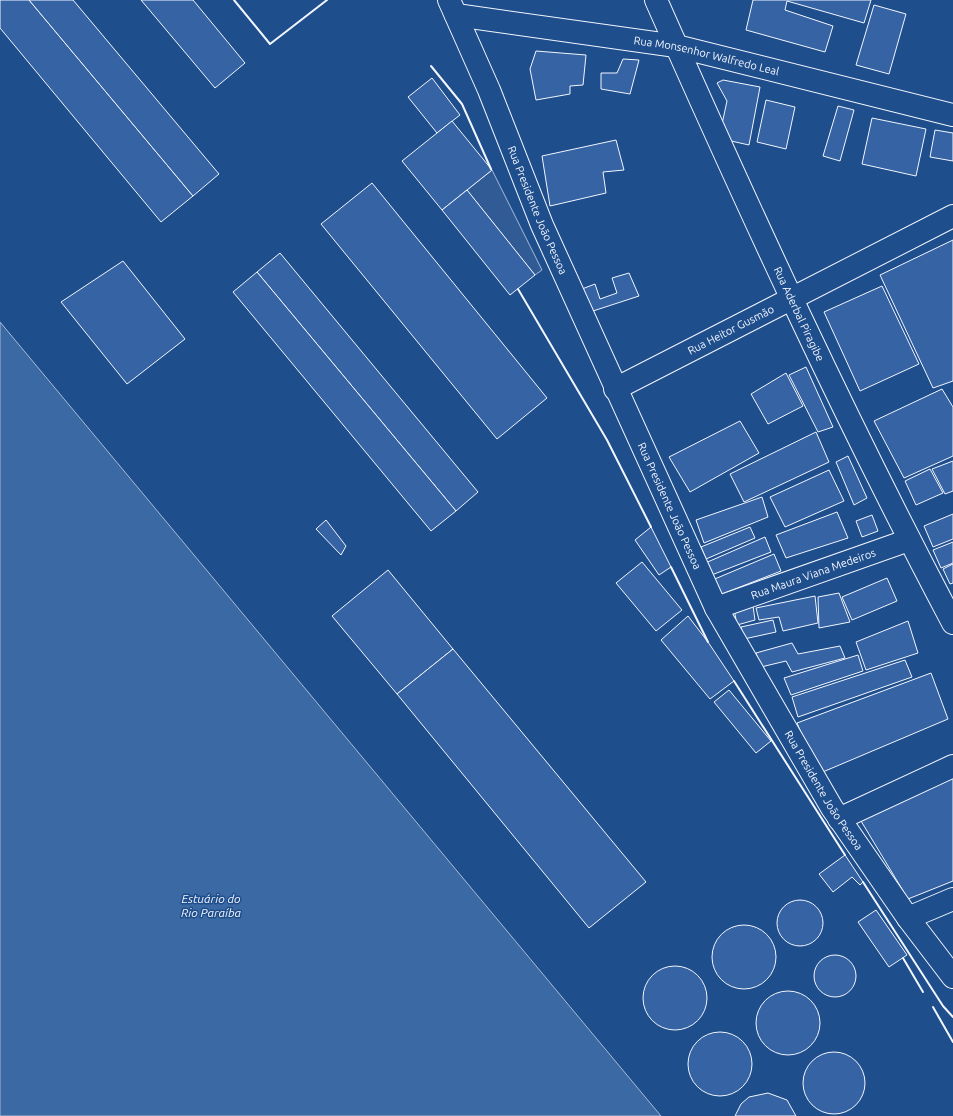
<svg xmlns="http://www.w3.org/2000/svg" width="953" height="1116" viewBox="0 0 953 1116" font-family="Ubuntu,sans-serif">
  <style>
    .parking { fill: #305b95; stroke: #a8bbd7 }
    .water { fill: #3b69a3; stroke: #a8bbd7 }
    .building { fill: #3563a3; stroke: #f2f6ff }
    .lines { fill: none; stroke-linecap: round; stroke-linejoin: round }
    .minor-casing { stroke: #f2f6ff; stroke-width: 24 }
    .minor { stroke: #1f4e8c; stroke-width: 22 }
    .wall { stroke: #f2f6ff; stroke-width: 2 }
    .labels { text-anchor: middle; stroke-width: 3; stroke-linejoin: round; paint-order: stroke }
    .street-label { font-size: 11px; fill: #f2f6ff; stroke: #1f4e8c }
    .water-label { font-size: 12px; font-style: italic; fill: #f2f6ff; stroke: #1f4e8c }
  </style>
  <rect width="100%" height="100%" fill="#1f4e8c"/>
  <path class="parking" d="M492,170l50,100 -7,5 -68,-85z"/>
  <path class="water" d="M0,322l661,794h-661z"/>
  <g class="building">
    <path d="M0,0h29l164,196 -32,26 -161,-194z"/>
    <path d="M29,0h44l146,174 -26,22z"/>
    <path d="M141,0h52l52,63 -30,25z"/>
    <path d="M753,0h118l-7,23 -77,-22 -2,9 48,16 -8,26 -79,-22z"/>
    <path d="M874,5l32,9 -17,60 -33,-9z"/>
    <path d="M536,51l50,4 -3,30 -13,1v8l-34,6 -6,-31z"/>
    <path d="M623,59l16,1 -9,34 -29,-5v-16h16z"/>
    <path d="M432,78l28,37 -23,18 -29,-36z"/>
    <path d="M723,80l37,7 -11,58 -18,-4 -9,-17 5,-23 -10,-18z"/>
    <path d="M766,100l29,7 -9,42 -29,-7z"/>
    <path d="M838,106l16,4 -14,51 -17,-5z"/>
    <path d="M872,118l54,11 -10,47 -54,-12z"/>
    <path d="M452,121l40,49 -50,40 -40,-49z"/>
    <path d="M935,130l18,3v28l-23,-4z"/>
    <path d="M616,140l8,30 -21,2 3,21 -56,13 -8,-50z"/>
    <path d="M372,183l175,215 -50,41 -176,-215z"/>
    <path d="M467,190l68,85 -25,20 -68,-85z"/>
    <path d="M953,240v141l-20,7 -53,-113z"/>
    <path d="M280,253l198,239 -22,19 -199,-239z"/>
    <path d="M123,261l62,78 -58,45 -66,-82z"/>
    <path d="M257,272l199,239 -25,20 -198,-239z"/>
    <path d="M629,273l10,23 -49,16 -8,-23 13,-5 5,15 17,-6 -5,-15z"/>
    <path d="M882,286l37,78 -59,27 -36,-79z"/>
    <path d="M806,367l27,60 -15,5 -29,-57z"/>
    <path d="M786,373l17,33 -35,18 -17,-30z"/>
    <path d="M942,389l11,18v49l-49,22 -30,-57z"/>
    <path d="M740,421l19,32 -69,39 -21,-35z"/>
    <path d="M816,432l13,30 -85,40 -14,-28z"/>
    <path d="M848,456l19,42 -13,7 -18,-43z"/>
    <path d="M953,461v30l-8,3 -13,-25z"/>
    <path d="M930,469l13,24 -27,12 -11,-24z"/>
    <path d="M829,470l15,31 -59,26 -15,-30z"/>
    <path d="M762,497l6,20 -64,26 -8,-23z"/>
    <path d="M837,512l11,26 -62,20 -10,-23z"/>
    <path d="M953,514v25l-20,8 -9,-21z"/>
    <path d="M872,515l6,16 -16,6 -6,-16z"/>
    <path d="M326,520l20,26 -5,9 -25,-26z"/>
    <path d="M651,527l20,40 -12,8 -24,-35z"/>
    <path d="M750,527l5,11 -49,21 -5,-12z"/>
    <path d="M765,537l6,15 -62,24 -6,-12z"/>
    <path d="M953,542v21l-12,5 -8,-18z"/>
    <path d="M774,554l7,17 -64,25 -7,-15z"/>
    <path d="M642,562l40,48 -26,21 -40,-48z"/>
    <path d="M953,564v19l-3,1 -7,-15z"/>
    <path d="M388,570l65,79 -56,45 -65,-78z"/>
    <path d="M887,578l10,23 -45,19 -10,-23z"/>
    <path d="M839,593l11,29 -31,6 -1,-31z"/>
    <path d="M815,596l3,27 -35,8 -4,-14 -20,3 -3,-12z"/>
    <path d="M753,606l2,14 -18,5 -3,-16z"/>
    <path d="M688,616l20,26 26,39 -24,18 -49,-59z"/>
    <path d="M773,620l3,12 -32,7 -3,-12z"/>
    <path d="M908,621l10,32 -52,17 -10,-28z"/>
    <path d="M792,643l6,11 42,-8 5,12 -53,14 -6,-11 -25,6 -5,-14z"/>
    <path d="M453,649l193,233 -57,46 -192,-234z"/>
    <path d="M858,655l5,16 -72,24 -7,-17z"/>
    <path d="M905,660l7,17 -114,40 -6,-20z"/>
    <path d="M931,673l17,46 -130,55 -21,-51z"/>
    <path d="M729,690l42,51 -15,12 -42,-51z"/>
    <path d="M953,776v105l-45,18 -47,-78z"/>
    <path d="M845,855l18,27 -3,3 -8,-8 -19,15 -14,-18z"/>
    <circle cx="800" cy="923" r="23"/>
    <path d="M876,910l31,45 -18,12 -31,-45z"/>
    <circle cx="744" cy="957" r="32"/>
    <circle cx="835" cy="976" r="21"/>
    <circle cx="675" cy="998" r="32"/>
    <circle cx="788" cy="1023" r="32"/>
    <circle cx="720" cy="1064" r="32"/>
    <circle cx="834" cy="1083" r="31"/>
    <path d="M768,1093l19,7 9,16h-61l6,-12 8,-7z"/>
  </g>
  <g class="lines">
    <g class="minor-casing">
      <g id="minor">
        <path id="s1" d="M449,0l40,90 53,135 174,383 116,200 76,110 45,59"/>
        <path id="s2" d="M656,0c93,210 189,419 297,623"/>
        <path id="s3" d="M456,15l220,31 277,69"/>
        <path id="s4" d="M615,389l338,-173"/>
        <path id="s5" d="M716,608l193,-68"/>
        <path d="M839,819l114,-53"/>
        <path d="M908,918l45,-19"/>
      </g>
    </g>
    <use href="#minor" class="minor"/>
    <g class="wall">
      <path d="M234,0l36,44 57,-44"/>
      <path d="M431,66l31,38 29,65"/>
      <path d="M518,289l89,151 44,87"/>
      <path d="M671,567l37,75"/>
      <path d="M734,681l111,174"/>
      <path d="M863,882l80,124 10,11"/>
      <path d="M903,958l20,34"/>
      <path d="M933,1007l20,35"/>
    </g>
  </g>
  <g class="labels">
    <g class="street-label">
      <text dy="4" stroke="none"><textPath href="#s3" startOffset="254">Rua Monsenhor Walfredo Leal</textPath></text>
      <text dy="4" stroke="none"><textPath href="#s1" startOffset="228">Rua Presidente João Pessoa</textPath></text>
      <text dy="4" stroke="none"><textPath href="#s2" startOffset="345">Rua Aderbal Piragibe</textPath></text>
      <text dy="4" stroke="none"><textPath href="#s4" startOffset="130">Rua Heitor Gusmão</textPath></text>
      <text dy="4" stroke="none"><textPath href="#s1" startOffset="552">Rua Presidente João Pessoa</textPath></text>
      <text dy="4" stroke="none"><textPath href="#s5" startOffset="103">Rua Maura Viana Medeiros</textPath></text>
      <text dy="4" stroke="none"><textPath href="#s1" startOffset="876">Rua Presidente João Pessoa</textPath></text>
    </g>
    <g class="water-label">
      <text x="211" y="903">Estuário do<tspan x="211" dy="14">Rio Paraíba</tspan></text>
    </g>
  </g>
</svg>
